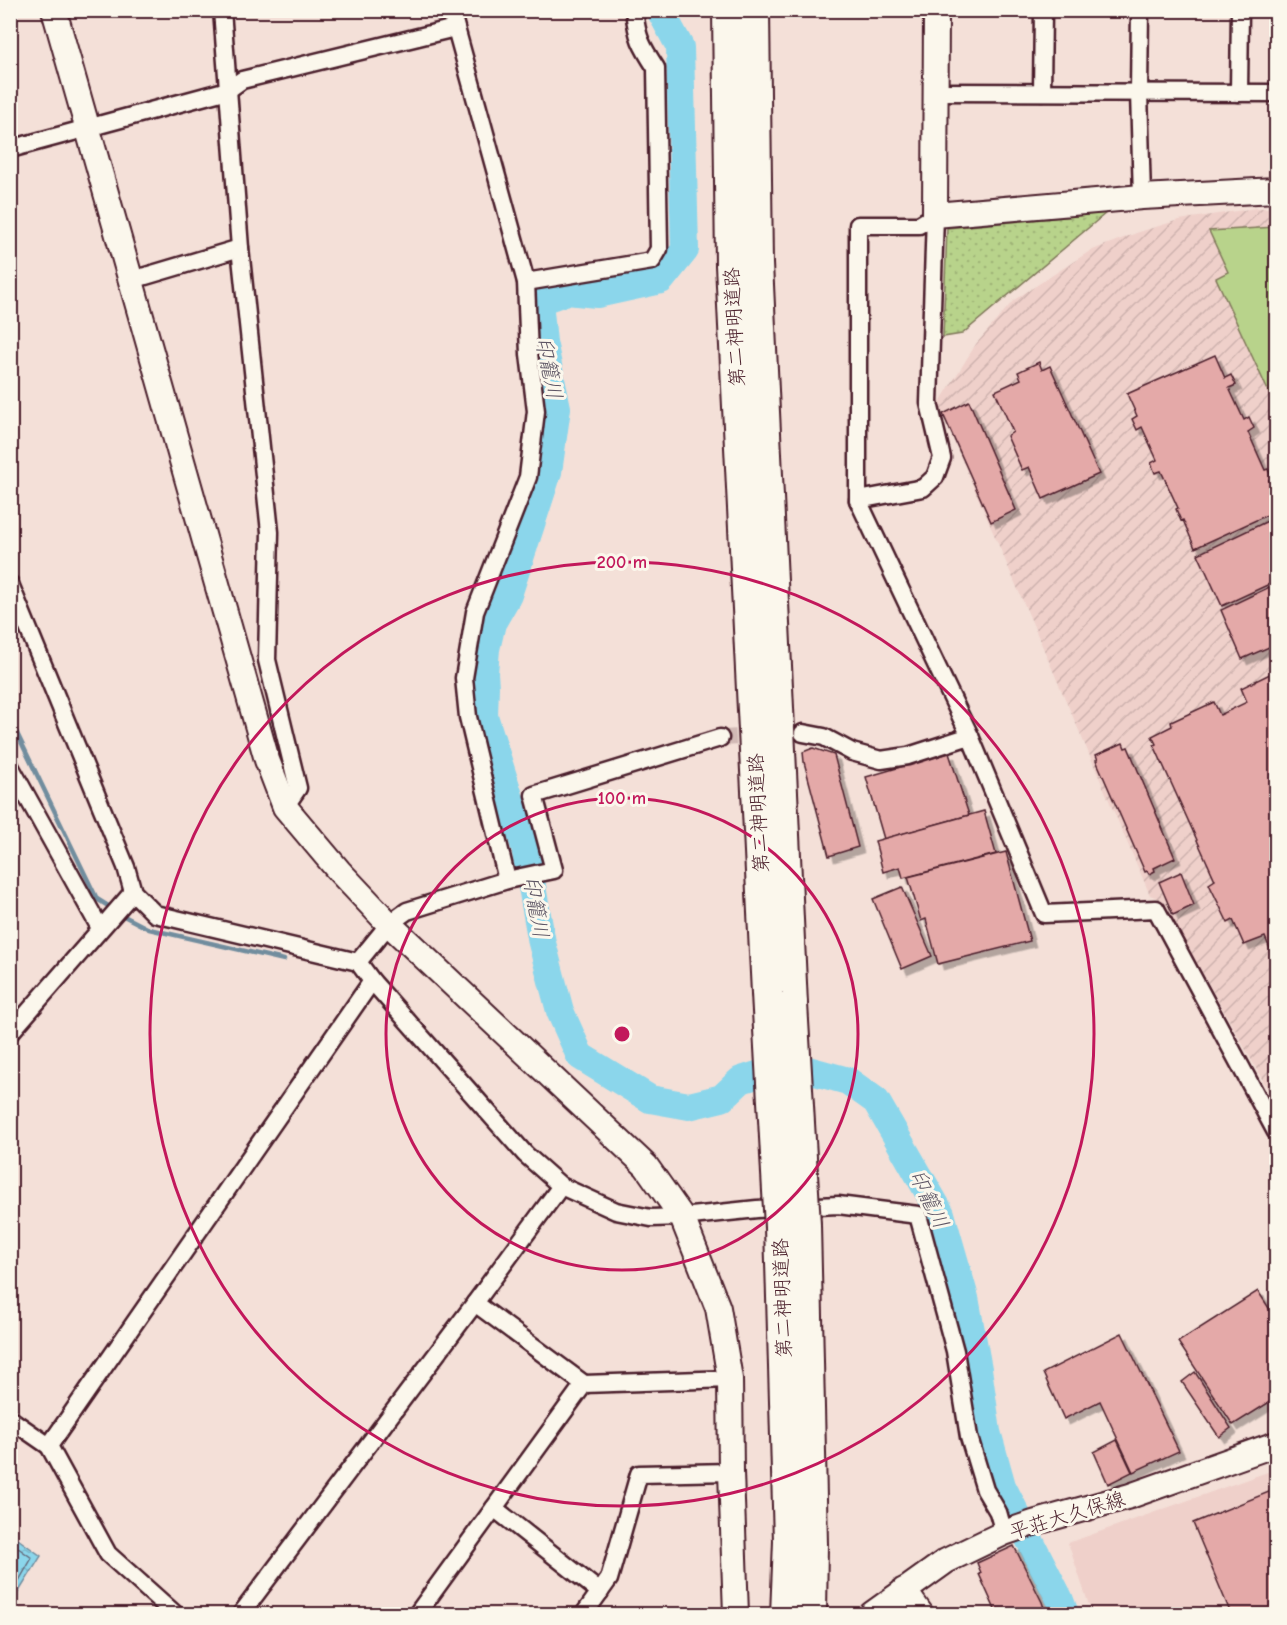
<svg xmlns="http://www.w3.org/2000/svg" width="1287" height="1625" viewBox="0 0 1287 1625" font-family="'Comic Neue','Klee One',sans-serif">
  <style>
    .built { fill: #efd0ca }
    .industrial { fill: url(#industrial-furrows) }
    .grass { fill: #b8d38b; stroke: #81795b; stroke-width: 1.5 }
    .park { fill: url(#park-dots); stroke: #81795b; stroke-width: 1.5 }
    .water { fill: url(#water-ripples); stroke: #718d9e; stroke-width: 1.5 }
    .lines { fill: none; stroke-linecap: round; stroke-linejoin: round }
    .shore { stroke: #646878; stroke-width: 1.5 }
    .stream { stroke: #718d9e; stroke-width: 4.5 }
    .river { stroke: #8bd6eb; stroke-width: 28 }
    .building { fill: #e4a9a8; stroke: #4a1f2b; stroke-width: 1.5; filter: url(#shadow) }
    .street-tunnel { stroke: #d2b9b5; stroke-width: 16; stroke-dasharray: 16 8; stroke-linecap: butt }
    .street-casing { stroke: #4a1f2b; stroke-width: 21 }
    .secondary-casing { stroke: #4a1f2b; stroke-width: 28 }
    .highway-casing { stroke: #4a1f2b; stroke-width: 34 }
    .street { stroke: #fbf7ec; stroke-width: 16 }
    .secondary { stroke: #fbf7ec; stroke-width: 24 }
    .highway { stroke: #fbf7ec; stroke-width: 30 }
    .highway-bridge-casing { stroke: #4a1f2b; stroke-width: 34; stroke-linecap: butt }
    .highway-bridge { stroke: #fbf7ec; stroke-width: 30 }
    .ring { fill: none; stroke: #c2185b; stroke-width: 3 }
    .labels { text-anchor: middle; stroke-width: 6; stroke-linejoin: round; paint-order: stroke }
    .street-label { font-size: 20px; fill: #4a1f2b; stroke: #fbf7ec }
    .water-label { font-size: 21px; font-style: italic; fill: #5e5665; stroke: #fbf7ec }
    .centre { fill: #c2185b; stroke: #fbf7ec; stroke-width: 3 }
    .ring-label { font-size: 18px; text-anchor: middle; font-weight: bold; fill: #c2185b; stroke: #fbf7ec; stroke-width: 6; stroke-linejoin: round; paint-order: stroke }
  </style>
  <defs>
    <pattern id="industrial-furrows" width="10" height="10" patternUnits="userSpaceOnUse" patternTransform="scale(1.5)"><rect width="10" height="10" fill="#efd0ca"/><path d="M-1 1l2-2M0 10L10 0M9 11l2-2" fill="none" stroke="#ceb2ae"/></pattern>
    <pattern id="park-dots" width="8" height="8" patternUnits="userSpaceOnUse" patternTransform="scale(1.5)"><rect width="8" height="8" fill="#b8d38b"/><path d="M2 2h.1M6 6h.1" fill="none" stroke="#a0b578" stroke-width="1.8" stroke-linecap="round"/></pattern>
    <pattern id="water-ripples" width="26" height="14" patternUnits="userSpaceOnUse" patternTransform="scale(1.5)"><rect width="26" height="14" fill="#8bd6eb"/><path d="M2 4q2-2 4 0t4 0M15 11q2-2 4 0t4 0" fill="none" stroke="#79b7ca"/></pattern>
    <filter id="shadow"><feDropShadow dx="5.5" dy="5.5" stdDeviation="0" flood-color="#0004"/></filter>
  </defs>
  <rect width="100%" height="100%" fill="#f4e0d8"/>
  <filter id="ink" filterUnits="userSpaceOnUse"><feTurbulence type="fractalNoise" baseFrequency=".0167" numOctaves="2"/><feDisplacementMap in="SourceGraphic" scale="12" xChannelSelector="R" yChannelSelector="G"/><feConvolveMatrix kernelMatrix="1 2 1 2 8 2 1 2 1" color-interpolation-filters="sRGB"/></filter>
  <g filter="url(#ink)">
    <path class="built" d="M1276,1469v145h-184l-24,-71z"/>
    <path class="industrial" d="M1256,208h20v896l-114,-204 -12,-5 -212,-490 38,-61 38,-44 76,-49 49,-19 40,-12z"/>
    <path class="grass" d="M1276,227v181l-60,-130 12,-6 -19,-41z"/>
    <path class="park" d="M1106,213l-144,121 -19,3 4,-109z"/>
    <path class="water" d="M11,1534l30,22 -23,37 -1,21h-6z"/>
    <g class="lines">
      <path class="shore" d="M10,1542l22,16 -19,33 -2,23"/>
      <g class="stream">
        <path d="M10,719l87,180 16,10"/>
        <path d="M120,914l29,15 135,31"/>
      </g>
      <path class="river" d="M660,10l20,37 5,203 -24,30 -64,14 -30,-3 -28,10 4,41 14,66 -9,64 -40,123 -16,28 -6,26 -2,24 1,14 -1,29 41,131 17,96 18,68 20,45 70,43 39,7 33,-8 19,-18 19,-6 48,-4 40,11 28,20 65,113 24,84 13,71 9,63 15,54 57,112 6,16"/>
    </g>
    <g class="building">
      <path d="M1215,355l10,23 6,-3 5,10 -7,3 15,32 5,-3 5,11 -6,4 17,38 3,-1 4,10 -3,1 7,17v14l-81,37 -12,-28 -2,1 -5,-12 2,-1 -17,-37 -6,2 -4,-10 6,-3 -15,-33 -5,3 -5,-11 5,-3 -10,-22z"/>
      <path d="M1039,362l3,8 8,-4 49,108 -56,25 -14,-32 -7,3 -15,-34 6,-4 -18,-41 26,-12 -3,-7z"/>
      <path d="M969,401l47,109 -25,12 -48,-108z"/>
      <path d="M1276,517v64l-54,25 -24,-52z"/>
      <path d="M1276,584v60l-34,15 -21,-49z"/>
      <path d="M1276,671v292l-11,-26 -21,8 -11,-25 -5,3 -19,-39 6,-4 -61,-135 2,-1 -4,-8 20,-10 -1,-4 43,-20 6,13 27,-13 -6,-14z"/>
      <path d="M1123,743l2,5 3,-1 47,111 -21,10 1,3 -6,3 -2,-3 -2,1 -49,-112h2l-2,-5z"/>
      <path d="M813,748l21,7 24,92 -29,9 -25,-94 -1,-10z"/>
      <path d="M949,753l20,62 -85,24 -18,-62z"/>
      <path d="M984,811l12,43 -93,24 -3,-11 -17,5 -8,-31z"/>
      <path d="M1006,852l24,89 -92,23 -12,-45 -5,2 -13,-44z"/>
      <path d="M1181,872l13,33 -21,10 -14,-33z"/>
      <path d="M902,887l30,69 -30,13 -29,-70z"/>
      <path d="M1258,1291l18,28v79l-43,27 -55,-83z"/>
      <path d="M1122,1333l57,118 -46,21 -33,-71 -36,18 -21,-46z"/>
      <path d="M1195,1372l36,56 -12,9 -37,-55z"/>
      <path d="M1117,1440l15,32 -24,12 -14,-32z"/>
      <path d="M1276,1489v125h-45l-38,-91z"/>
      <path d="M1014,1546l28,56 4,12h-49l-18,-40 2,-1 -4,-10z"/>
    </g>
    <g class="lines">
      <path class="street-tunnel" d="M720,738l41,-2"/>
      <g class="street-casing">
        <g id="street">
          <path d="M222,10l18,238 30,284 -3,128 31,128 -13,19"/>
          <path d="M451,10l75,272 3,72 7,57 -8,66 -53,135 -11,66 4,39 39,163"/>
          <path d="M1140,10l-1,82 3,105"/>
          <path d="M935,92l341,1"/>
          <path d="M1042,92l1,-82"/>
          <path d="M1239,93l1,-83"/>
          <path d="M10,149l218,-59 14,-10 213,-52"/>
          <path d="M935,215l-16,10h-61v275l112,236 74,178 112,-5 120,223"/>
          <path d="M132,280l108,-32"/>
          <path d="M526,282l126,-21 7,-12 -3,-181c-15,-23 -19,-30 -22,-58"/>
          <path d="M858,500l65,-12 12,-11 7,-19 -13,-55 6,-188"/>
          <path d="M10,584l116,283 7,25 22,22 203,48 14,19 153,173 36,32 55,25 35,7 31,-1 75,-8 81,-4 80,10 37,136 14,86 16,53 13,22 6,21"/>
          <path d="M803,733l21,4 28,15 29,8 27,-4 62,-20"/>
          <path d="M10,766l90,162"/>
          <path d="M358,962l31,-38 18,-13 100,-31 47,-10 -20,-75 186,-57"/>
          <path d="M10,1033l123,-141"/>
          <path d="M475,1303l109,81"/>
          <path d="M10,1419l39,27"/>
          <path d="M494,1508l106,84"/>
          <path d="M175,1614l-67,-60 -59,-108 323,-465"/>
          <path d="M241,1614l234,-311 86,-117"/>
          <path d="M417,1614l167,-230 146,-5"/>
          <path d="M584,1614l25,-35 30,-105 92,-2"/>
        </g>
      </g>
      <g class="secondary-casing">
        <g id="secondary">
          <path d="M54,10l213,750 18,47 54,64 50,53 257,242 36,51 36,91 12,71 1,93 5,142"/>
          <path d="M936,10l-1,205 207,-18 134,-7"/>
          <path d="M904,1590l17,24"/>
          <path d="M872,1614l74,-53 58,-28 29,-10 97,-27 146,-52"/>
        </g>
      </g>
      <g class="highway-casing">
        <g id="highway">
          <path d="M728,10l3,255 36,728"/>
          <path d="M754,10l3,254 35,740"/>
          <path d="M805,1225l7,319 -1,70"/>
          <path d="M780,1227l9,314 -3,73"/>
        </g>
      </g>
      <use href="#street" class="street"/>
      <use href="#secondary" class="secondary"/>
      <use href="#highway" class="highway"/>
      <g class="highway-bridge-casing">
        <g id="highway-bridge">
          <path d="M767,993l13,234"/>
          <path d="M792,1004l13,221"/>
        </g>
      </g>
      <use href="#highway-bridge" class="highway-bridge"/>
    </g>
  </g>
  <g class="ring">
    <circle cx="622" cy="1034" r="236"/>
    <circle cx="622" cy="1034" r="472"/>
  </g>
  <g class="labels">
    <g class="street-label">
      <text transform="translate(734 327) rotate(-93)" y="7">第二神明道路</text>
      <text transform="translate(758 813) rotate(-93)" y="7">第二神明道路</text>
      <text transform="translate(782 1298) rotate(-92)" y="7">第二神明道路</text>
      <text transform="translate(1067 1515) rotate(-17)" y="7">平荘大久保線</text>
    </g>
    <g class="water-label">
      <text transform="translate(549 368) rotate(79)" y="7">印籠川</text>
      <text transform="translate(536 907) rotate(80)" y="7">印籠川</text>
      <text transform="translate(929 1199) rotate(64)" y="7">印籠川</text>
    </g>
  </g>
  <circle cx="622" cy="1034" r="9" class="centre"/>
  <g class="ring-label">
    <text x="622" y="568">200 m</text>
    <text x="622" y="804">100 m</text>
  </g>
  <rect width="1287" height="1625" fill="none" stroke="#fbf7ec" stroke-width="36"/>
  <rect x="18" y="18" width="1251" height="1589" fill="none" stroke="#4a1f2b" stroke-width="2" filter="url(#ink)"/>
</svg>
